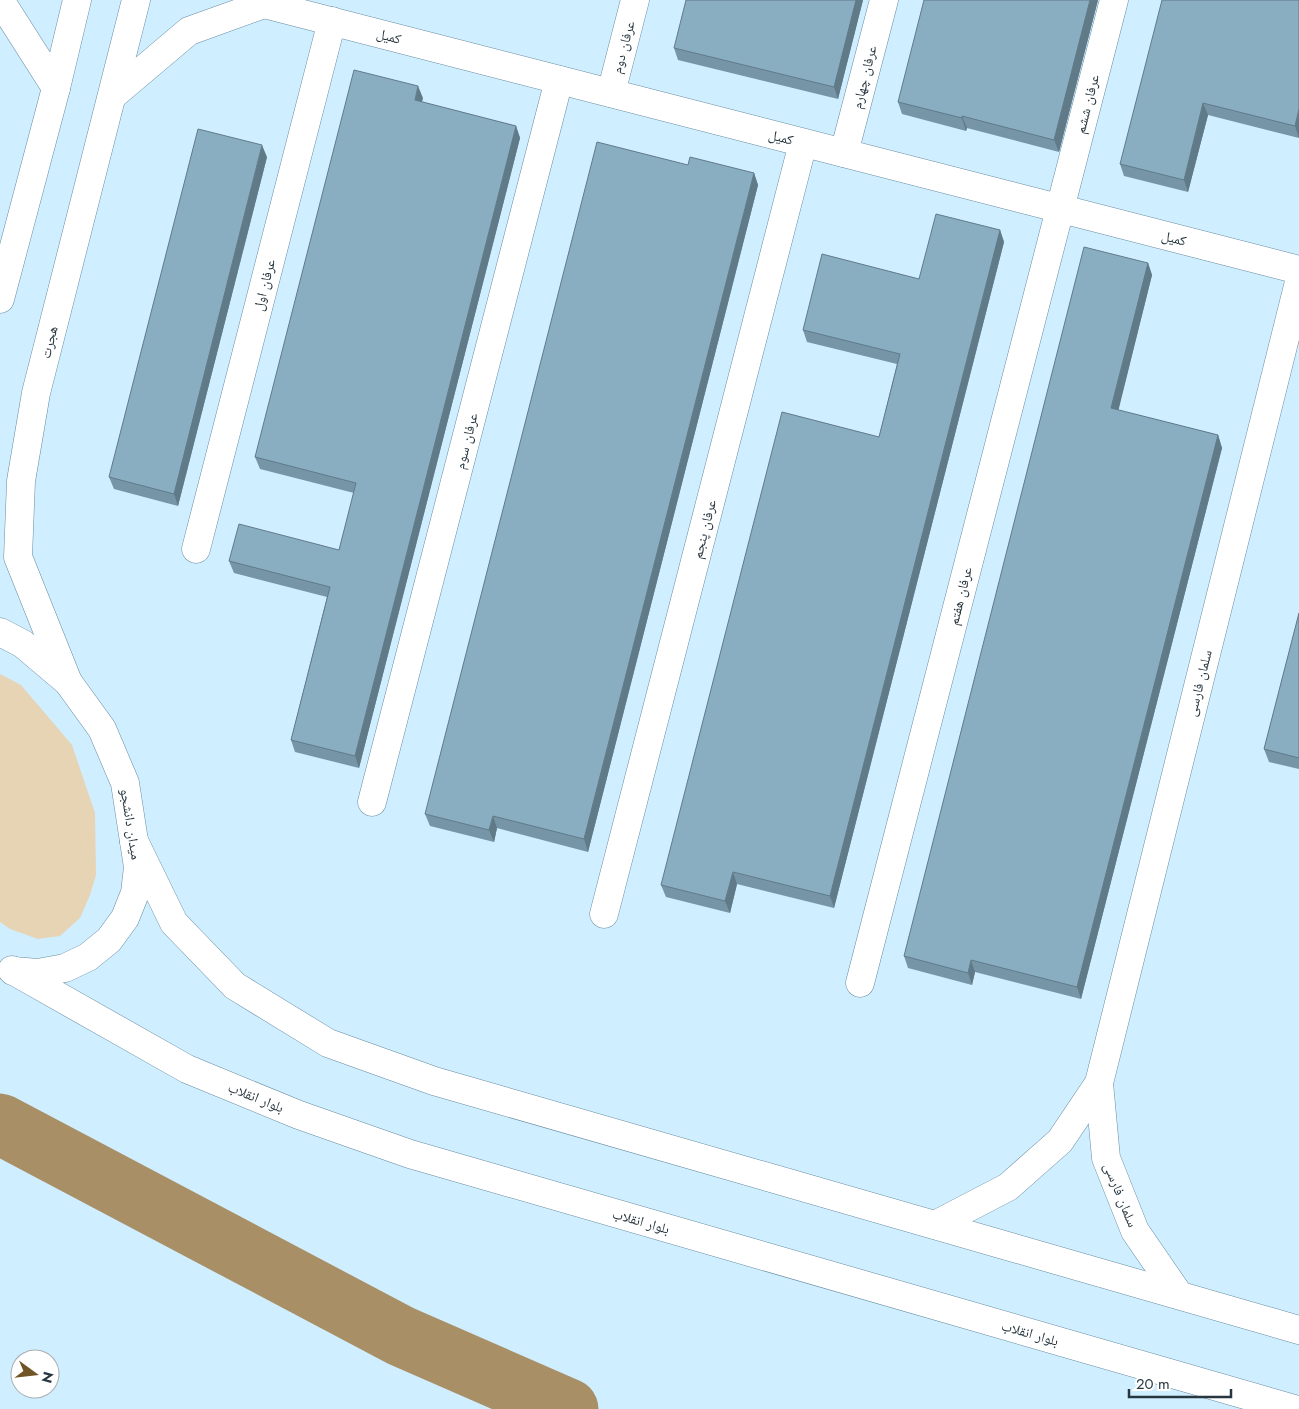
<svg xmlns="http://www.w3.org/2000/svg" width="1299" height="1409" viewBox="0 0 1299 1409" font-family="Jost,'Noto Naskh Arabic',sans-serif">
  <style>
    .green { fill: #e7d4b5 }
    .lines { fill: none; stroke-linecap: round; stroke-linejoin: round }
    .river { stroke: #a98f66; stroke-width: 61 }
    .minor-casing { stroke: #688ca0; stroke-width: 29 }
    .tertiary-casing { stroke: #688ca0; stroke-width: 29 }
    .secondary-casing { stroke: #688ca0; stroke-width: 29 }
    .minor { stroke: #fff; stroke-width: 28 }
    .tertiary { stroke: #fff; stroke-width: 28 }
    .secondary { stroke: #fff; stroke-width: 28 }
    .wall { fill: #7696a7 }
    .shaded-wall { fill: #607a88 }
    .building { fill: #89aec2; stroke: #607a88 }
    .labels { text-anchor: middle; stroke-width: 4; stroke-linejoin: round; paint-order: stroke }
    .street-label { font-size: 14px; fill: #28373f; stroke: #fff }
  </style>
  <rect width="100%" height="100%" fill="#cfeeff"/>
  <path class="green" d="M0,674l21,11 51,60 23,68 1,62 -6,20 -10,23 -20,18 -22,3 -28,-10 -10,-7z"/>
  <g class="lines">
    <path class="river" d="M0,1124l401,212 167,73"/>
    <g class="minor-casing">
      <g id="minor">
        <path d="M611,93l24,-93"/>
        <path d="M844,153l40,-153"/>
        <path d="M196,549l136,-528"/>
        <path d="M372,802l187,-722"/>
        <path d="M604,914l199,-771"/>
        <path d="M860,983l254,-983"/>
      </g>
    </g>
    <g class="tertiary-casing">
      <g id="tertiary">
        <path d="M0,0l56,88"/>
        <path d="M264,4l1035,266"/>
        <path d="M935,1225l73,-38 52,-46 39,-58"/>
        <path d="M1179,1295l-44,-64 -29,-73 -7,-75 200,-801"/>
      </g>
    </g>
    <g class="secondary-casing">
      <g id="secondary">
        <path d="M112,96l77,-65 75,-27"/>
        <path d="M0,299l56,-211 21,-88"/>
        <path d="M0,632l23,12 45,38 34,47 23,54 13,84 -3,26 -10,25 -16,22 -21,17 -23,11 -27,5 -25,-2"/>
        <path d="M68,682l-50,-125 3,-76 15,-88 100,-393"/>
        <path d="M134,841l40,82 61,63 93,57 106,38 865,249"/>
        <path d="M12,970l175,99 112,46 111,39 884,255"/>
      </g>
    </g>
    <use href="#minor" class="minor"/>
    <use href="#tertiary" class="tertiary"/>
    <use href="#secondary" class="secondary"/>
  </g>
  <g class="wall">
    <path d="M863,0l-25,99 -160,-39 -4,-12z"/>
    <path d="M1098,0l-39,152 -92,-24 -1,3 -64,-17 -4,-12z"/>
    <path d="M1299,0v138l-91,-23 -20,77 -64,-16 -4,-12z"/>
    <path d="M423,98l-1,4 94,24 4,12 -161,630 -64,-16 -4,-12 36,-143 -93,-24 -5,-12 110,-11 15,-57 -94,-24 -5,-12z"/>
    <path d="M267,157l-89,349 -64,-17 -5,-12z"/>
    <path d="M688,165l66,8 4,12 -170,667 -91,-24 -3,14 -64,-16 -5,-12z"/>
    <path d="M1000,230l4,12 -170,666 -97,-24 -7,29 -64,-16 -5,-12 218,-448 18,-73 -90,-22 -4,-12 116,-51z"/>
    <path d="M1148,263l4,12 -34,135 100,25 4,13 -141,551 -106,-27 -3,13 -64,-17 -4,-12z"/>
    <path d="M1299,613v156l-30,-7 -5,-13z"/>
  </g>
  <g class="shaded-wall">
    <path d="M856,0h7l-25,99 -4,-12z"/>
    <path d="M1090,0h8l-39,152 -5,-12z"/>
    <path d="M418,86l5,12 -4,14 -4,-12z"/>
    <path d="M1203,103l5,12 -20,77 -4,-12z"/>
    <path d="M1299,109v29l-4,-12z"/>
    <path d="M962,116l5,12 -1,3 -4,-13z"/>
    <path d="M516,126l4,12 -161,630 -4,-12z"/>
    <path d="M262,145l5,12 -89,349 -4,-12z"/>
    <path d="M754,173l4,12 -170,667 -4,-13z"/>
    <path d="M1000,230l4,12 -170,666 -4,-12z"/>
    <path d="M1148,263l4,12 -36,145 -5,-12z"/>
    <path d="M1218,435l4,13 -141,551 -4,-12z"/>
    <path d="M493,816l4,12 -3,14 -5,-12z"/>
    <path d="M733,872l4,12 -7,29 -5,-12z"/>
    <path d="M971,960l4,12 -3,13 -4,-12z"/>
  </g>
  <g class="building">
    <path d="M686,0h170l-22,87 -160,-39z"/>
    <path d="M924,0h166l-36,140 -92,-24v2l-64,-16z"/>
    <path d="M1162,0h137v109l-4,17 -92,-23 -19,77 -64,-16z"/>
    <path d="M354,70l64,16 -3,14 101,26 -161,630 -64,-16 39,-153 -101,-26 10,-37 100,26 17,-67 -101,-26z"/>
    <path d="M198,129l64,16 -88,349 -65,-17z"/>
    <path d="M597,142l91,23 2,-8 64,16 -170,666 -91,-23 -4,14 -64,-16z"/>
    <path d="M936,214l64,16 -170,666 -97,-24 -8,29 -64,-16 121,-473 97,25 21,-83 -97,-24 19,-76 97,25z"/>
    <path d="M1084,247l64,16 -37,145 107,27 -141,552 -106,-27 -3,13 -64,-17z"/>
    <path d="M1299,613v145l-35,-9z"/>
  </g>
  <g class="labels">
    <g class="street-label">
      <text transform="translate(389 36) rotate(15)" y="5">کمیل</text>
      <text transform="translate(623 47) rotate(-75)" y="5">عرفان دوم</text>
      <text transform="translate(864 77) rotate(-76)" y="5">عرفان چهارم</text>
      <text transform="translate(1087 104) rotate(-76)" y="5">عرفان ششم</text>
      <text transform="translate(781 137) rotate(14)" y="5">کمیل</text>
      <text transform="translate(1174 238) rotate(14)" y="5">کمیل</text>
      <text transform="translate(264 285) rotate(-76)" y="5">عرفان اول</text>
      <text transform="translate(49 342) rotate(-76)" y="5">هجرت</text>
      <text transform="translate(466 441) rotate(-76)" y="5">عرفان سوم</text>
      <text transform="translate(704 529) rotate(-76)" y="5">عرفان پنجم</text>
      <text transform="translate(960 596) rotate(-76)" y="5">عرفان هفتم</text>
      <text transform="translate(1199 683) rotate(-76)" y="5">سلمان فارسی</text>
      <text transform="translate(131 824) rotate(81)" y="5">میدان دانشجو</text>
      <text transform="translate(256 1097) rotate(22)" y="5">بلوار انقلاب</text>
      <text transform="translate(1121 1195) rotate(68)" y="5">سلمان فارسی</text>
      <text transform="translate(641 1221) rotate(16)" y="5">بلوار انقلاب</text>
      <text transform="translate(1030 1333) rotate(16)" y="5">بلوار انقلاب</text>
    </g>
  </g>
  <g transform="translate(35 1374) rotate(105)"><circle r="24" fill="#ffffff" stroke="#a9afb2"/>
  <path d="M0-4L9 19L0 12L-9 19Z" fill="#705527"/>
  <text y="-8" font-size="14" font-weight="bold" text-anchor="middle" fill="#28373f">N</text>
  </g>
  <path d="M1129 1389v8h102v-8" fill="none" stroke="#28373f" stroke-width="2.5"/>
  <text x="1136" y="1389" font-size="15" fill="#28373f" stroke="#ffffff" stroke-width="4" paint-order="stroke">20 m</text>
</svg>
